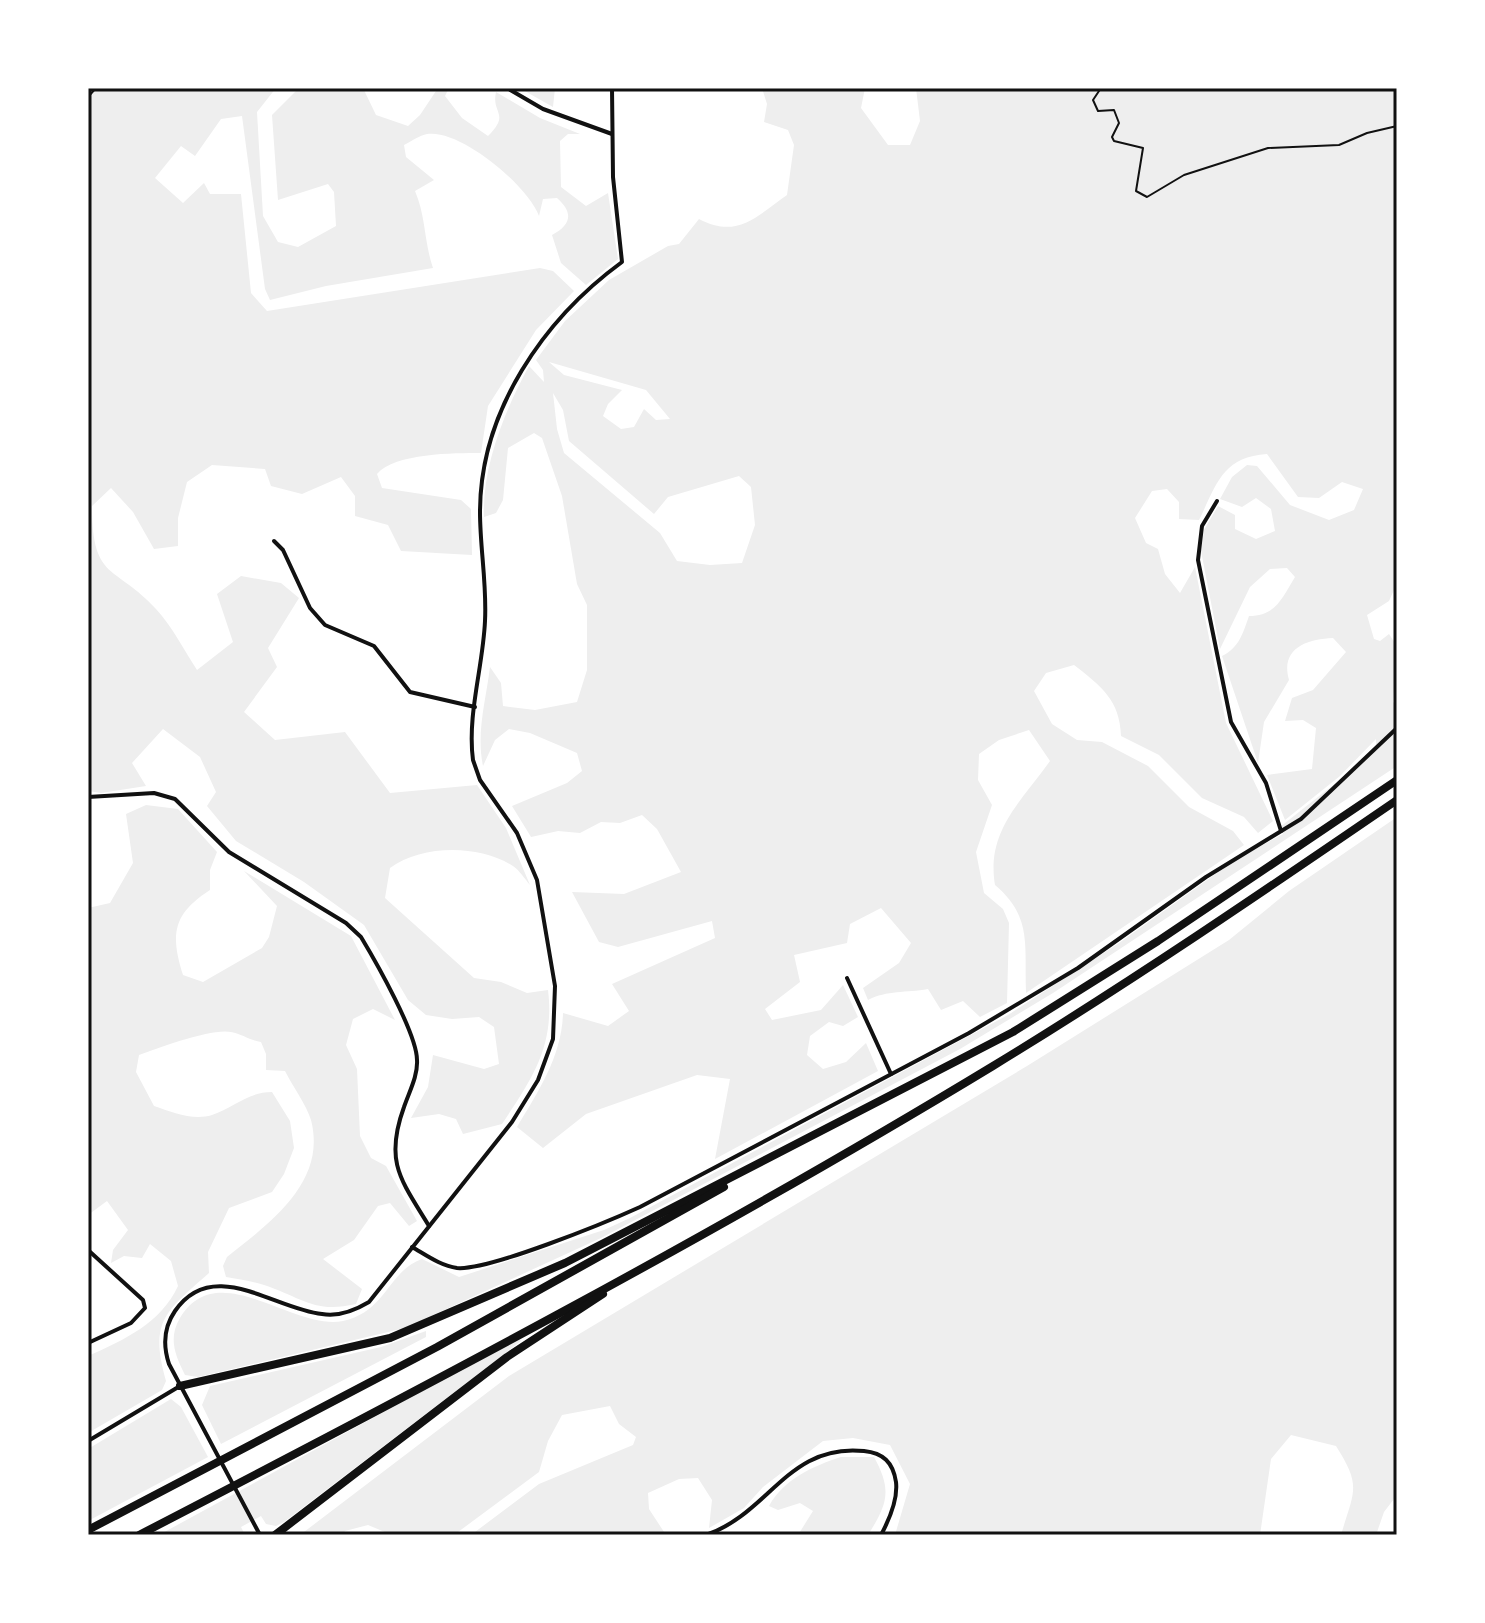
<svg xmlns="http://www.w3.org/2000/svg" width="1485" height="1623" viewBox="0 0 1485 1623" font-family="Montserrat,sans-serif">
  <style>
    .green { fill: #eee; fill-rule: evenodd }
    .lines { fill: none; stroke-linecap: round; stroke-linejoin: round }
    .path { stroke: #111; stroke-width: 2 }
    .minor { stroke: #111; stroke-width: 4 }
    .motorway { stroke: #111; stroke-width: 8 }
    .neatline { fill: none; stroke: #111; stroke-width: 3 }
  </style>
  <rect width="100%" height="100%" fill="#fff"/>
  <g class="green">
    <path d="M88,88h188l-19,24 6,104 15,26 20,5 38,-21 -2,-34 -6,-8 -50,16 -6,-85 27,-27h64l13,27 32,11 12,-11 18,-27h11l-4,8 17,22 26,18c23,-23 3,-22 8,-44l44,26 40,16h-12l-8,7 1,46 25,19 22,-13 10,66 -32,26 -25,-22 -9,-28c19,-10 22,-22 5,-37l-14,1 -4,17c-11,-30 -78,-87 -112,-82 -7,1 -17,8 -23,11l2,12 28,23 -19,11c11,26 9,51 18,77l-107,18 -56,14 -5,-11 -23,-173 -21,3 -26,37 -14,-10 -26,32 28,25 21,-20 6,11h31l10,99 16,18 273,-43 13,3 21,20 -38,39 -48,76 -7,47c-27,0 -86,0 -104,21l5,14 79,12 10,9 1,46 -71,-4 -13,-26 -33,-9v-20l-14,-19 -39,17 -31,-8 -6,-17 -53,-4 -25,17 -9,36v28l-24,3 -21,-37 -22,-24 -19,18c0,76 23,58 64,103 16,17 28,41 41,61l36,-28 -16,-48 24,-18 40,7 18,15 -31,50 9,19 -33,45 31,28 70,-8 45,61 87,-8 29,43 24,57c-5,-6 -11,-15 -17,-19 -35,-22 -91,-21 -123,2l-5,30 89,80 27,4 26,11 21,-3c7,56 -16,89 -46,134l-39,10 -7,-15 -17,-5 -28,4 17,-31 5,-32 51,14 15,-5 -5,-37 -15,-10 -27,2 -26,-4 -18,-15 -44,-75 -60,-43 -68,-41 -29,-35 9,-14 -16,-35 -37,-28 -31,34 14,23 -45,7 -13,-2z"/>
    <path d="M519,88h36l-2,19 -30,-17z"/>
    <path d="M762,88h103l-4,20 27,37h22l10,-24 -4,-33h481v495l-8,18 -22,14 7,24 6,2 9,-7 8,12 -4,56 4,4v60l-344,227 -93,56 -359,189 -196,90 -207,49 -13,-2c-10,-20 -17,-37 -5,-57 38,-63 112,13 163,3 43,-9 46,-51 79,-62l37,18 145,-47 26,-12 378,-203 111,-72 116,-83 48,-26 -3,-7 62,-49 34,-33v-6l-36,37 -55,44 -18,-45 45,-6 4,-41 -13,-8 -18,1 7,-23 21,-8 33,-38 -13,-14c-27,1 -53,11 -44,42l-25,42 -6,41 -36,-107c17,-8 21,-23 27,-40 27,0 33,-18 46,-39l-8,-9 -17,1 -20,18 -30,62 -19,-98 3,-21 14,-24 17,9v14l21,10 19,-8 -4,-22 -15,-11 -14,9 -22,-8 12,-22 15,-12 10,1 33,39 39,15 25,-10 9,-21 -21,-7 -23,16 -21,-1 -31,-43c-45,3 -50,30 -68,66l-20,-1v-17l-12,-13 -15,2 -17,27 11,25 12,6 7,25 15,19 15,-26 31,156 47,98 -15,12 -14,-16 -42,-19 -43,-43 -38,-19c-1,-36 -20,-50 -47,-71l-28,8 -12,18 18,33 25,16 25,2 46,24 41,41 44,24 11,14 -218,148c-2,-47 7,-76 -31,-108 -9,-54 26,-83 55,-124l-21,-31 -30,10 -20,14 -1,26 14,25 -16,47 8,41 19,16 6,14 -2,80 -27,14 -17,-16 -22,9 -13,-21c-22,4 -41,1 -60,11l-5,-12 36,-25 12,-20 -30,-35 -31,16 -3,19 -53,12 6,27 -35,27 7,11 49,-10 22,-25 15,32 -15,9 -14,-4 -19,14 -3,19 16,14 23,-7 20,-19 12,28 -163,88 15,-80 -33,-4 -111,39 -43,34 -26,-21c21,-35 45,-71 46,-114l45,13 21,-15 -17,-27 103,-46 -3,-17 -94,26 -19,-5 -27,-50 52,2 57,-22 -24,-43 -15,-14 -22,8 -19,-1 -21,11 -22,-2 -27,6 -19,-31 55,-23 15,-12 -5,-18 -47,-20 -21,-4 -14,11 -12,26c-7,-33 3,-66 7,-99l11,16 2,23 32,4 42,-8 10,-32v-65l-10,-21 -15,-88 -20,-58 -8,-5 -26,15 -5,52 -7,13 -12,4c-2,-51 21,-107 45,-151l15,16 -1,-12 -7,-10 29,-39 44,-41 59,-34 11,-2 20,-25c38,20 57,-2 88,-24l7,-50 -6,-15 -24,-8 3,-18zM549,362l97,28 24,29 -14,1 -12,-11 -10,18 -13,2 -18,-13 5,-12 14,-14 -58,-15zM553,393l10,17 6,31 85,73 14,-17 71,-21 12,11 4,38 -13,38 -32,2 -33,-4 -17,-28 -96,-80 -7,-24z"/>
    <path d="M146,805l32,4 39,43 -7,18v20c-37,24 -40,44 -27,85l20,7 59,-34 7,-11 8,-31 -33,-35 107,65 44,84 -22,-11 -20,10 -7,26 11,24 3,67 11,22 15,8 31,55 -8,5 -19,-23 -12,3 -24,34 -31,19 39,30 -6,15c-42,10 -55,-7 -92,-19 -12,-4 -26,-6 -38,-8l-3,-11 4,-9c44,-35 100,-75 84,-137 -5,-16 -18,-33 -26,-49l-19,-1v-16l-5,-12c-12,-2 -19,-8 -30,-10 -19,-4 -73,16 -92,23l-3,17 18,34c18,6 39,15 58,9 21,-7 36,-23 60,-23l18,29 4,27 -10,26 -12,18 -43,16 -21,44 1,21c-44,39 -60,48 -43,108l-4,9 -74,43v-77c36,-16 73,-33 90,-70l-7,-25 -21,-17 -8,14 -18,-2 -13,7 2,-13 15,-20 -21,-29 -19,14v-307l22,-5 23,-40 -7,-49z"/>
    <path d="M1397,817v678l-13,17 -8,23h-35c13,-45 21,-48 -5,-89l-45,-11 -20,24 -11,76h-365l15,-51 -20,-39 -37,-7 -30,3 -60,46 -19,21 -35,20 3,-28 -14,-22 -19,1 -31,14 1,16 17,26h-195l68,-51 94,-39 3,-8 -17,-13 -9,-18 -48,9 -14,26 -9,31 -85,63h-62l-24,-10 -23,6 -3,4h-42l209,-159 518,-310 202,-126 60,-49z"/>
    <path d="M426,1331v6l-205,107 -19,-39 8,-19 171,-39z"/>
    <path d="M519,1338l2,3 -237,181 -8,4 -10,-2 -5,-8 -20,11 4,8h-86z"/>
    <path d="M171,1399l10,8 27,50 -120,64v-72z"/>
    <path d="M841,1457h33c18,33 14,46 -6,78h-70l15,-24 -13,-8 -22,7 -9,-4c15,-27 44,-40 72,-49z"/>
  </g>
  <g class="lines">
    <g class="path">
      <path d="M1101,88l-8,12 5,11 16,-1 5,13 -7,14 2,4 29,7 -7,43 11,6 37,-22 84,-27 71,-3 28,-12 30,-7"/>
      <path d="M88,97l8,-9"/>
    </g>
    <g class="minor">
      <path d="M507,88l36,21 69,25"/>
      <path d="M1217,501l-15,25 -4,34 33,162 35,61 15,48"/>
      <path d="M274,541l9,9 27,58 15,17 49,21 36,46 65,15"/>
      <path d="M88,797l66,-4 21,6 54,53 117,71 15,14c15,25 56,97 56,123 1,16 -8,32 -13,47 -20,55 -3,73 25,119"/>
      <path d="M847,978l44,96"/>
      <path d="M412,1247c14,8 29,19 45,21 31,3 150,-46 183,-61l329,-174 109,-65 128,-91 95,-58 96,-91"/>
      <path d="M88,1250l55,50 2,8 -14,15 -43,20"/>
      <path d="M88,1441l92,-55"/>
      <path d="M260,1535l-91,-171c-6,-18 -5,-37 6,-53 38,-55 99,-2 147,3 17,3 32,-3 47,-12l143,-180 26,-42 15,-41 2,-53 -18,-106 -20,-47 -37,-53 -7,-20c-6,-45 10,-93 12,-139 2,-37 -5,-72 -5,-109 0,-101 64,-193 142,-250l-9,-85 -1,-89"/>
      <path d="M706,1535c64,-22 82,-92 158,-84 19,2 29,11 32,31 2,17 -7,38 -15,53"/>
    </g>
    <g class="motorway">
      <path d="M180,1386l210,-48 175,-75 448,-231 145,-91 239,-161"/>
      <path d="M88,1530l349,-183 287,-160"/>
      <path d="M139,1535c288,-149 577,-301 854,-469 138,-84 271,-175 404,-266"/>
      <path d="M275,1535l232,-178 96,-63"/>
    </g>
  </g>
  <rect width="1485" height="1623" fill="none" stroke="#ffffff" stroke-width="180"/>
  <rect x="90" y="90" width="1305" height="1443" class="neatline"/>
</svg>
